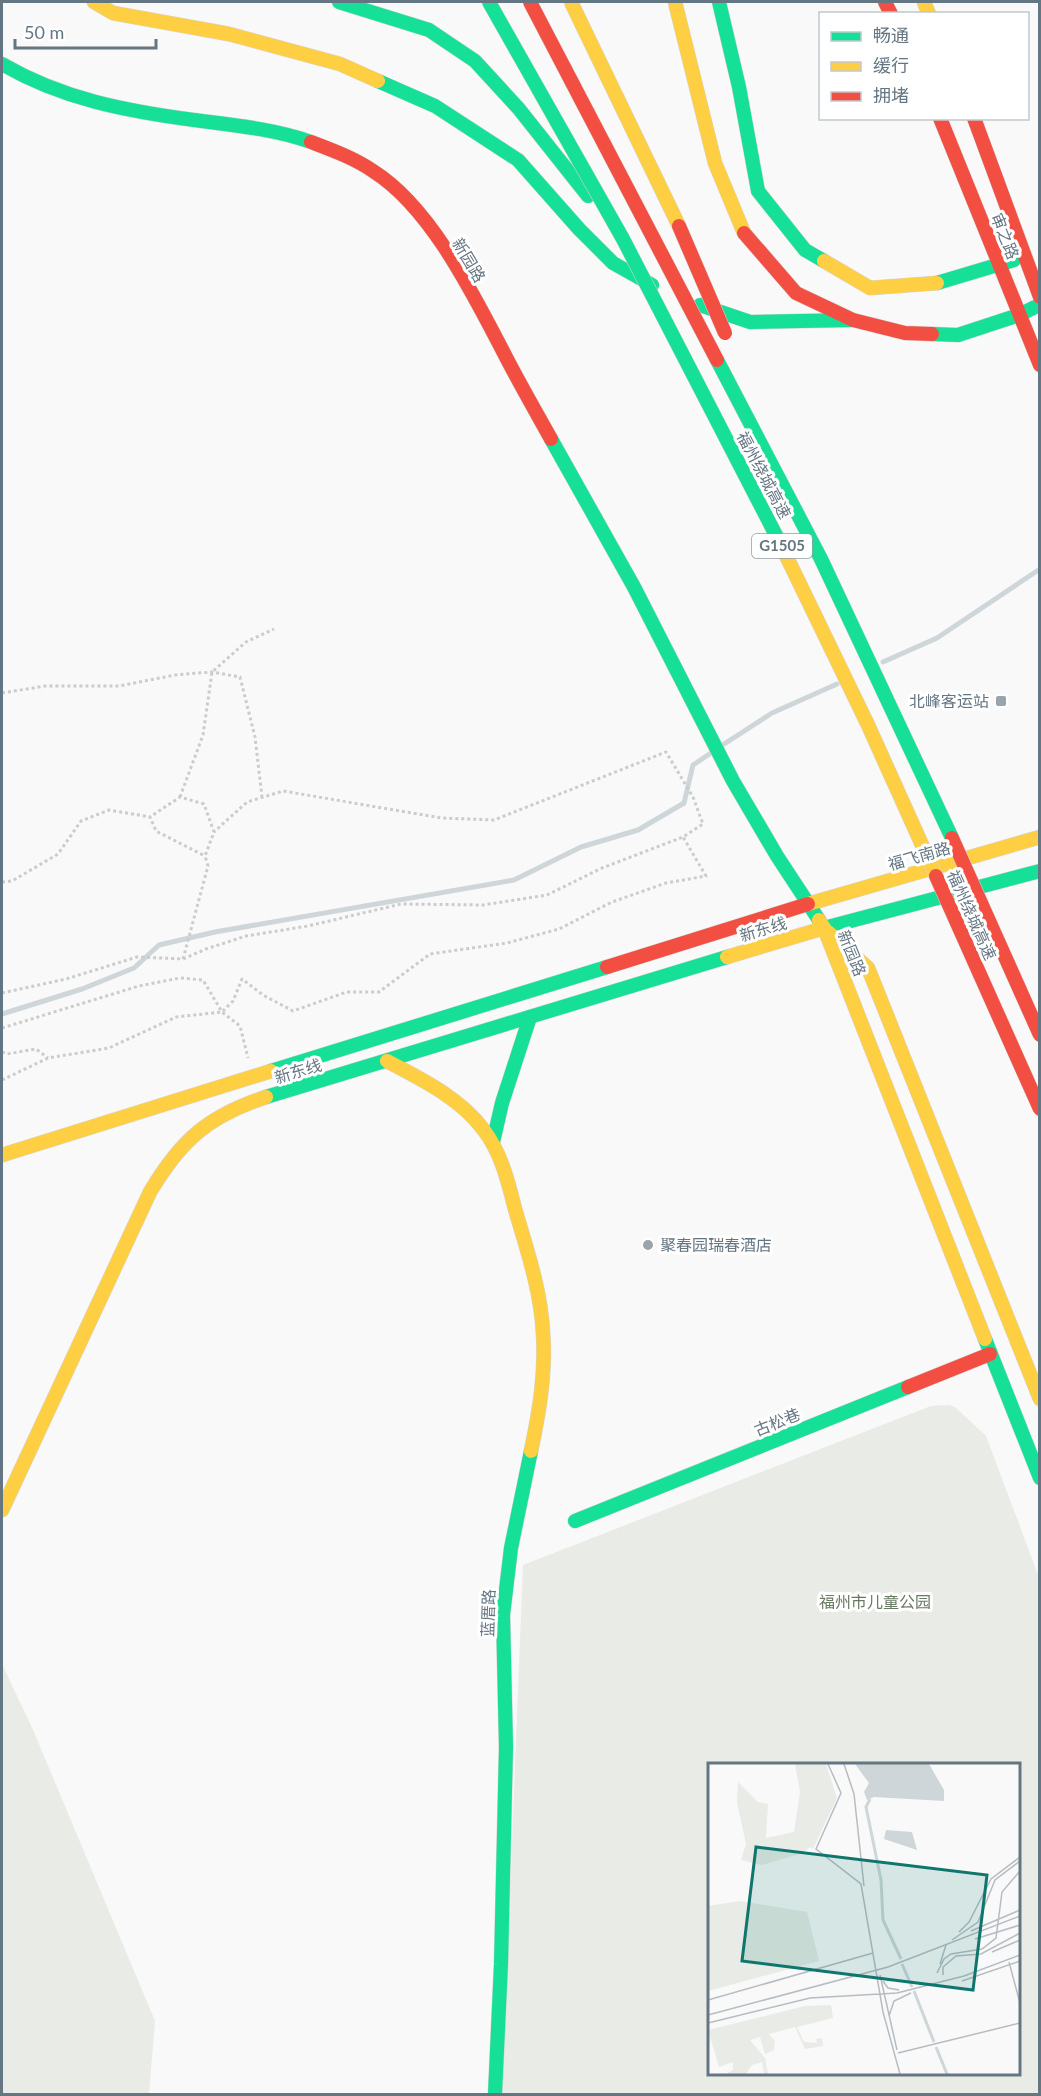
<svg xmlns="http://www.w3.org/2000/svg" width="1041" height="2096" viewBox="0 0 1041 2096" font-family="Lato,'Noto Sans SC',sans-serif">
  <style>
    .green { fill: #e8ebe6; fill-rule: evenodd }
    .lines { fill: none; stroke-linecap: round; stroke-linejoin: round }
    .stream { stroke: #ced6d9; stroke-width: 5 }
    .fast-casing { stroke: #d5d6d7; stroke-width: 15 }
    .slow-casing { stroke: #d5d6d7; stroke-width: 15 }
    .jam-casing { stroke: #d5d6d7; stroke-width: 15 }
    .path { stroke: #cbcccd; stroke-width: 3; stroke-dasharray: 3 3; stroke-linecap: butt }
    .fast { stroke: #16e098; stroke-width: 14 }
    .slow { stroke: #ffcf43; stroke-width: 14 }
    .jam { stroke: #f24e42; stroke-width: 14 }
    .fast-bridge-casing { stroke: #d5d6d6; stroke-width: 15; stroke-linecap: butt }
    .slow-bridge-casing { stroke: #d5d6d6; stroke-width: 15; stroke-linecap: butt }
    .jam-bridge-casing { stroke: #d5d6d6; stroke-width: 15; stroke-linecap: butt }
    .fast-bridge { stroke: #16e098; stroke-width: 14 }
    .slow-bridge { stroke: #ffcf43; stroke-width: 14 }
    .jam-bridge { stroke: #f24e42; stroke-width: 14 }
    .poi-dot { fill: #99a4ac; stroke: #fff; stroke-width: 2 }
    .labels { text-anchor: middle; stroke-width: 6; stroke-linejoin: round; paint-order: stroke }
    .shield { fill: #fff; stroke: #939fa8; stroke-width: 1.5 }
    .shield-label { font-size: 15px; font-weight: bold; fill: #657683 }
    .street-label { font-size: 16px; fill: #657683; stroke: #fff }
    .poi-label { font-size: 16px; fill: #657683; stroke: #fff; text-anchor: end }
    .park-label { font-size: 16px; fill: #687a64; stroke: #fff }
    .inset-river { fill: none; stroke: #ced6d9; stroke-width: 3 }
    .inset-road { fill: none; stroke: #b5bdc3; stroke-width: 1.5 }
    .view { fill: #0f766e; fill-opacity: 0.15; stroke: #0f766e; stroke-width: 3 }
    .inset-edge { fill: none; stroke: #657683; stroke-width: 3 }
  </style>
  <rect width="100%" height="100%" fill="#f9f9f9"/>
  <g class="green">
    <path d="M949,1405l6,2 31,29 53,141v517h-537l21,-529 408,-159zM710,1764h308v310h-308z"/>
    <path d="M2,1664l31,66 122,291 -6,73h-147z"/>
  </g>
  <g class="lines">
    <g class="stream">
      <path d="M883,662l54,-24 103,-69"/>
      <path d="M721,746l51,-33 65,-29"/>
      <path d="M2,1014l80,-25 52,-21 25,-23 56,-13 299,-52 67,-33 57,-17 46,-27 9,-38 18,-12"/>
    </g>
    <g class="fast-casing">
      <g id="fast">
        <path d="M339,2l90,28 46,31 44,48 69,87"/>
        <path d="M719,2l20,85 19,104 47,59 19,11"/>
        <path d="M2,64c60,35 124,47 192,56 39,5 80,9 117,22"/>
        <path d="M378,81l57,25 83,54 61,69 34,34 39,22"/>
        <path d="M937,283l77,-23"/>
        <path d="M700,305l50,17 103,-2"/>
        <path d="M932,334l26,1 61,-20 16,-8"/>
        <path d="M551,439l83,148 99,194 44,75 42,64"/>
        <path d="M824,928l216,-57"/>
        <path d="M271,1071l336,-104"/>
        <path d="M266,1097l461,-140"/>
        <path d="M493,1142l9,-39 28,-86"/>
        <path d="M985,1339l55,139"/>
        <path d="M575,1521l333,-134"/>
        <path d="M495,2094l6,-130 5,-217 -3,-132 8,-67 20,-97"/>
      </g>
    </g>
    <g class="slow-casing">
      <g id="slow">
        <path d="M94,2l19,11 116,21 111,30 38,17"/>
        <path d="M675,2l40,161 29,70"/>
        <path d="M924,2l5,12"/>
        <path d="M824,261l46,27 67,-5"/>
        <path d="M808,904l232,-67"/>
        <path d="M819,920l5,8 161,411"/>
        <path d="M828,932l40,36 172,431"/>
        <path d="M727,957l97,-29"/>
        <path d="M387,1061c34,18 73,37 96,68 18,23 25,52 32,80 12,41 26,82 28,124 3,40 -4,80 -12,118"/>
        <path d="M2,1155l269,-84"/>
        <path d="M2,1510l148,-318c31,-52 58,-76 116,-95"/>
      </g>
    </g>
    <g class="jam-casing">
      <g id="jam">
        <path d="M885,2l6,12"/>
        <path d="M940,118l100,247"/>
        <path d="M974,118l66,179"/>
        <path d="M311,142c21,8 43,16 62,29 59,37 102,127 134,188 14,27 29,53 44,80"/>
        <path d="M744,233l52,60 57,27 52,13 27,1"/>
        <path d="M607,967l201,-63"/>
        <path d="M908,1387l82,-33"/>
      </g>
    </g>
    <g class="path">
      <path d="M2,693l43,-7h74l56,-11 37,-3 28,5 15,60 7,60"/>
      <path d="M180,797l23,-62 9,-63 34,-30 28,-13"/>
      <path d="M2,882l10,-1 46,-27 23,-33 28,-11 41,7"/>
      <path d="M183,959l25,-93 -3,-10 9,-24 -10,-28 -24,-7 -30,20 6,14 49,25"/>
      <path d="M2,993l64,-14 71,-22 46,2 23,-10 40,-13 62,-10 93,-22 82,1 64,-10 55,-27 81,-31 20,-13 -10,-27 -27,-45 -172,68 -52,-2 -159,-27 -36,11 -33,30"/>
      <path d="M2,1028l137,-42 41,-8 23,2 19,32 18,14 8,32"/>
      <path d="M2,1052l5,2 29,-5 12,9"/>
      <path d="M2,1080l46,-22 61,-10 67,-31 46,-5 11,-11 9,-22 21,16 30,16 54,-19h32l51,-38 77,-11 52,-14 53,-27 54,-19 40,-7 -23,-39"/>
    </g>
    <use href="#fast" class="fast"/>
    <use href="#slow" class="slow"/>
    <use href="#jam" class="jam"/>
    <g class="fast-bridge-casing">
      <g id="fast-bridge">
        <path d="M489,2l134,237 157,304"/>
        <path d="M717,360l104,199 131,279"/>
      </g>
    </g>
    <g class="slow-bridge-casing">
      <g id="slow-bridge">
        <path d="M571,2l108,224"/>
        <path d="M780,543l88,182 68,151"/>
      </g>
    </g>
    <g class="jam-bridge-casing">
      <g id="jam-bridge">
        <path d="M530,2l187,358"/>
        <path d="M679,226l46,107"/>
        <path d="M952,838l88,197"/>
        <path d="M936,876l104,233"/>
      </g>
    </g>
    <use href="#fast-bridge" class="fast-bridge"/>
    <use href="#slow-bridge" class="slow-bridge"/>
    <use href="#jam-bridge" class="jam-bridge"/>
  </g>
  <g class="poi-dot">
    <rect x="995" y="695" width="12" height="12" rx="3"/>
    <circle cx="648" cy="1245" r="6"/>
  </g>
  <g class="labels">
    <rect class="shield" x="752" y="534" width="60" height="24" rx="4.5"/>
    <g class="shield-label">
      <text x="782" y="551">G1505</text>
    </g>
    <g class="street-label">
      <text transform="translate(1005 236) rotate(68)" y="6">审之路</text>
      <text transform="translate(469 260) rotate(59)" y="6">新园路</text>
      <text transform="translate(764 475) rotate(62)" y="6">福州绕城高速</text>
      <text transform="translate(919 856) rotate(-16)" y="6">福飞南路</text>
      <text transform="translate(972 915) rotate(66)" y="6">福州绕城高速</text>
      <text transform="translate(763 929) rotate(-17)" y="6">新东线</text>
      <text transform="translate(852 953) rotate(68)" y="6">新园路</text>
      <text transform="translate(298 1071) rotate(-17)" y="6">新东线</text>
      <text transform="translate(777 1422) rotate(-22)" y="6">古松巷</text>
      <text transform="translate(488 1613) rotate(-88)" y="6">蓝厝路</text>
    </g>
    <g class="poi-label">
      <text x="989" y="707">北峰客运站</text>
      <text x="660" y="1251" text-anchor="start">聚春园瑞春酒店</text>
    </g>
    <g class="park-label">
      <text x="875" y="1608">福州市儿童公园</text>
    </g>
  </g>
  <g transform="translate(708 1763)">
    <rect width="312" height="312" fill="#f9f9f9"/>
    <path d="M87,1h31l11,34 -24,51 -3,-2 -7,6 -41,12 -21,-5 5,-16 -9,-41 1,-21 20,20 10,2 -2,34 28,-6 6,-40zM32,138l67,11 12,49 -111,30v-85zM123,242l2,13 -36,9 7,15 13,1 -1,-4 6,-1 1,8 -18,3 -10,-22 -26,7 6,7 -1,9 -9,4 -5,-17 -10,3 15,18 3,16h-4l-2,-12 -10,3 -6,9h-20l7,-4v-8l-14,5 -11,-37 97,-24z" fill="#e8ebe6"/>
    <path d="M147,1h74l15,26v11l-70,-4 -7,3 -3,-8 5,-9zM178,67l26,2 5,18 -33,-11z" fill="#ced6d9"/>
    <path class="inset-river" d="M162,36l-4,8 15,73 2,40 18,39M194,201l10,23M206,228l20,51M228,284l11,27"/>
    <path class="inset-road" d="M120,1l13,29 -25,56 45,35 22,128 17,62M136,1l10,30 10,92M263,168l49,-21M251,169l10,-10 22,-43 29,-22M267,176l45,-14M244,177l26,-18 17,-42 25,-19M284,189l28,-12M301,199l11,41M232,201l6,-19M229,210l7,-14 7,-5 31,-5 14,-11 6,-46 18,-21M172,212l17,75M235,212v-8l13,-11 25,-2 39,-21M175,218l5,7 11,2M254,218l58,-20M0,237l165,-47M0,252l180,-48 132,-51M181,253l5,-15 17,-8M0,260l102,-25 87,-5 67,-17 56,-21M190,290l122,-30"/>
    <path class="view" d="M48,84l231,28 -14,115 -231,-29z"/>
    <rect width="312" height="312" class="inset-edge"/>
  </g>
  <rect width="1041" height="2096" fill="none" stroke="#657683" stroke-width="6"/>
  <rect x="819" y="12" width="210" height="108" fill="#ffffff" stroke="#c1c8cd" stroke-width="1.5"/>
  <rect x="831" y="32" width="30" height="9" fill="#16e098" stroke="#c1c8cd" stroke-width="1.5"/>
  <text x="873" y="42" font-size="18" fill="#657683">畅通</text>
  <rect x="831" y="62" width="30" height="9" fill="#ffcf43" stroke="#c1c8cd" stroke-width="1.5"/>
  <text x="873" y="72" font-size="18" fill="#657683">缓行</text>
  <rect x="831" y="92" width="30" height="9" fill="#f24e42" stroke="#c1c8cd" stroke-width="1.5"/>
  <text x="873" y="102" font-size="18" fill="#657683">拥堵</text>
  <path d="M15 39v9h141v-9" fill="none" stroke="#657683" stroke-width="3"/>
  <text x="24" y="39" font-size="18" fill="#657683" stroke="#ffffff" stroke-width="4.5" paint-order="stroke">50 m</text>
</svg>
